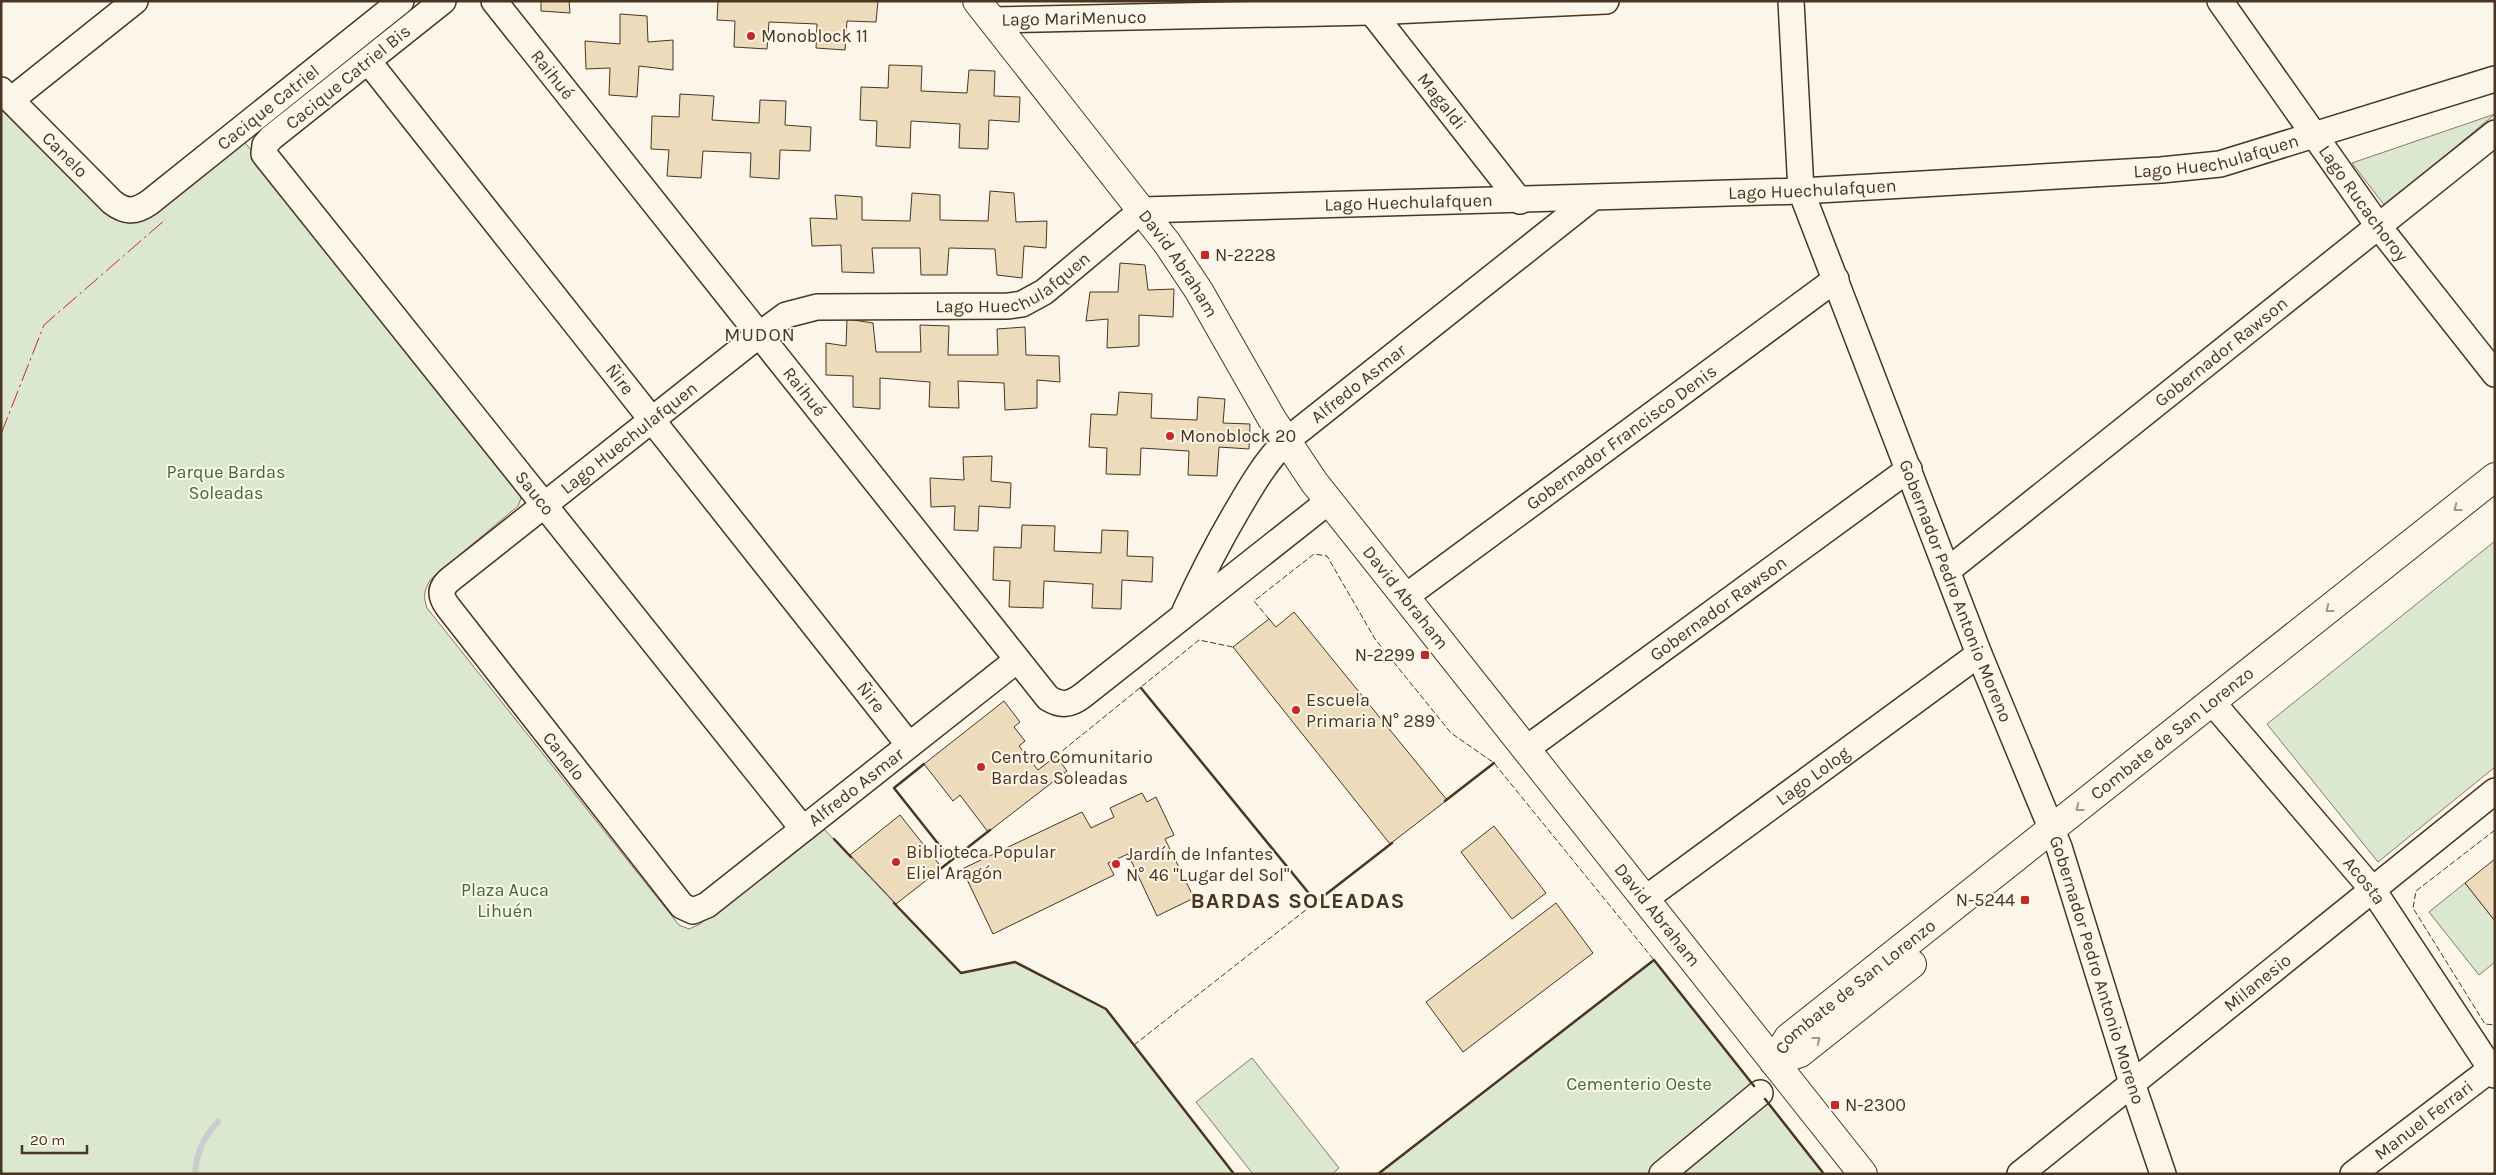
<svg xmlns="http://www.w3.org/2000/svg" width="2496" height="1175" viewBox="0 0 2496 1175" font-family="Karla,sans-serif">
  <style>
    .green { fill: #dce7d0; stroke: #887966 }
    .lines { fill: none; stroke-linecap: round; stroke-linejoin: round }
    .stream { stroke: #c9cecd; stroke-width: 6 }
    .building { fill: #ecdcbc; stroke: #4a3520 }
    .minor-casing { stroke: #4a3520; stroke-width: 28 }
    .major-casing { stroke: #4a3520; stroke-width: 30 }
    .minor { stroke: #fbf6e9; stroke-width: 25 }
    .major { stroke: #fbf6e9; stroke-width: 28 }
    .fence { stroke: #4a3520; stroke-width: 1; stroke-dasharray: 6 2.5; stroke-linecap: butt }
    .wall { stroke: #4a3520; stroke-width: 2.5 }
    .power { stroke: #c62828; stroke-width: 1; stroke-dasharray: 18 4 2.5 4; stroke-linecap: butt }
    .oneway { stroke: #a29684 }
    .poi-dot { fill: #c62828; stroke: #fbf6e9; stroke-width: 2 }
    .labels { text-anchor: middle; stroke-width: 4; stroke-linejoin: round; paint-order: stroke }
    .street-label { font-size: 18px; fill: #4a3520; stroke: #fbf6e9 }
    .poi-label { font-size: 18px; fill: #4a3520; stroke: #fbf6e9; text-anchor: start }
    .park-label { font-size: 18px; fill: #436837; stroke: #fbf6e9 }
    .neighbourhood-label { font-size: 19px; letter-spacing: 1px; fill: #4a3520; stroke: #fbf6e9 }
    .district-label { font-size: 22px; font-weight: bold; letter-spacing: 1px; fill: #4a3520; stroke: #fbf6e9 }
  </style>
  <rect width="100%" height="100%" fill="#fbf6e9"/>
  <g class="green">
    <path d="M1,105l104,106c14,11 26,17 42,6l96,-77 275,348 3,10 -3,8 -87,73c-7,10 -8,18 -4,29l252,317 10,4 11,-5 122,-97 139,146 54,-11 91,47 128,165h-1233z"/>
    <path d="M2495,114l-110,92 -33,-43z"/>
    <path d="M2495,541v226l-117,95 -111,-138z"/>
    <path d="M2465,883l30,38v41l-16,13 -50,-63z"/>
    <path d="M1654,960l170,214h-446z"/>
    <path d="M1252,1058l87,110 -7,6h-79l-57,-72z"/>
  </g>
  <g class="lines">
    <path class="stream" d="M195,1174c2,-22 8,-37 23,-52"/>
  </g>
  <g class="building">
    <path d="M541,1h28l1,12 -29,-2z"/>
    <path d="M718,1h160l-2,21 -29,-1 -2,29 -29,-2 1,-24 -48,-2 -2,27 -33,-2 1,-26 -18,-1z"/>
    <path d="M620,14l27,2 1,26 25,-2v30l-34,-4 -2,31 -28,-2 1,-27 -24,1 -1,-28 35,3z"/>
    <path d="M889,65l33,1 -1,25 46,2 2,-23 26,1 -1,25 26,1 -1,25 -30,-2 -1,29 -29,-1 1,-24 -49,-3 -1,27 -34,-2 1,-25 -17,-1 1,-33 27,1z"/>
    <path d="M680,94l34,2 -2,24 47,3 1,-23 26,1 -1,24 26,2 -1,24 -30,-1 -1,29 -29,-2 1,-24 -48,-2 -2,27 -34,-2 2,-26 -18,-1 1,-33 27,1z"/>
    <path d="M990,191l24,2 2,29 31,-1 -1,27 -22,-2 -2,32 -25,-3 -2,-26 -46,-1 -2,27h-26l-1,-27h-48l2,25 -32,-1 -1,-27 -29,1 -2,-28 27,1 -2,-24 27,2v23l48,1 2,-28 28,2v25l48,1z"/>
    <path d="M1120,263l25,2 3,25 26,-1 -1,28 -34,-2v31l-32,2 1,-29 -22,2 4,-29h28z"/>
    <path d="M847,319l26,4 3,29h45l-1,-27 29,1 -1,29h50l-1,-26 28,-2 1,28 33,1 1,26 -23,-2v28l-32,2 -1,-27 -46,-2 1,27 -30,-1 1,-25 -50,-4v31l-27,-2v-31l-27,-1v-32l20,3z"/>
    <path d="M1119,392l33,2 -1,24 46,2 1,-23 27,2 -2,24 27,1 -1,25 -30,-2 -2,29 -29,-1 1,-24 -48,-3 -1,27 -34,-1 1,-26 -18,-1 2,-33 26,1z"/>
    <path d="M992,456l-1,25 20,2 -1,25 -31,-2 -1,25 -24,-1 1,-24 -24,1 -1,-29 34,2 -1,-23z"/>
    <path d="M1022,525l33,1 -1,25 47,2 1,-23 26,1 -1,25 26,1 -1,25 -30,-2 -1,29 -29,-1 1,-24 -49,-3 -1,27 -34,-1 1,-26 -17,-1 1,-33 27,1z"/>
    <path d="M1294,612l153,188 -57,44 -157,-197 36,-28 7,8z"/>
    <path d="M1004,701l16,21 -6,5 11,14 -6,5 19,24 18,-14 11,15 -79,61 -28,-37 -7,6 -29,-37z"/>
    <path d="M1142,793l5,9 9,-5 18,38 -9,4 29,59 -37,18 -29,-62 -20,9 6,12 -121,59 -31,-65 120,-57 9,16 23,-11 -4,-9z"/>
    <path d="M900,815l42,53 -46,36 -46,-49z"/>
    <path d="M1494,826l52,67 -34,26 -51,-67z"/>
    <path d="M2495,859v62l-30,-38z"/>
    <path d="M1556,903l37,50 -130,99 -37,-50z"/>
  </g>
  <g class="lines">
    <g class="minor-casing">
      <g id="minor">
        <path id="s1" d="M443,1l-172,137 -6,7 -1,9 539,675"/>
        <path id="s2" d="M494,1l554,697c13,8 22,7 34,-2l247,-195"/>
        <path id="s3" d="M1791,1l10,190 178,463 80,193 73,236 31,91"/>
        <path id="s4" d="M2220,1l159,226 116,147"/>
        <path id="s5" d="M1364,2l156,199"/>
        <path id="s6" d="M992,20l379,-8 235,-11"/>
        <path id="s7" d="M368,61l541,684"/>
        <path id="s8" d="M1,90l111,112c14,11 24,10 38,0l251,-201"/>
        <path d="M11,100l124,-99"/>
        <path id="s9" d="M1947,571l548,-438"/>
        <path id="s10" d="M1405,597l431,-318"/>
        <path id="s11" d="M1185,611c16,-35 33,-68 53,-102 14,-24 28,-48 48,-68l306,-243"/>
        <path id="s12" d="M1017,660l-310,245 -14,6 -11,-5 -234,-299c-9,-12 -8,-20 4,-29l307,-243 27,-20 31,-8 191,-1 14,-2 22,-12 98,-82 659,-19 360,-21 59,-6 275,-85"/>
        <path id="s13" d="M2212,702l161,188 122,185"/>
        <path id="s14" d="M1526,749l383,-280"/>
        <path id="s15" d="M1645,899l334,-245"/>
        <path d="M1662,1174l98,-81"/>
        <path id="s16" d="M2020,1174l475,-383"/>
        <path id="s17" d="M2353,1174l142,-108"/>
      </g>
    </g>
    <g class="major-casing">
      <g id="major">
        <path id="s18" d="M977,1l190,242 32,48 73,128 42,63 549,692"/>
        <path id="s19" d="M1774,1062l14,-24 707,-561"/>
        <path d="M1774,1062l26,-9 112,-89"/>
      </g>
    </g>
    <use href="#minor" class="minor"/>
    <use href="#major" class="major"/>
    <g class="fence">
      <path d="M1269,619l-15,-18 60,-47 13,2 48,83 76,94 43,30 160,197"/>
      <path d="M1056,756l143,-116 34,7"/>
      <path d="M2495,830l-79,61 -3,17 72,116 10,1"/>
      <path d="M1134,1045l182,-143"/>
    </g>
    <g class="wall">
      <path d="M1141,688l175,214 76,-59"/>
      <path d="M924,764l-30,24 57,72"/>
      <path d="M1445,801l49,-38"/>
      <path d="M834,839l17,18"/>
      <path d="M939,870l51,-40"/>
      <path d="M894,903l67,70 54,-11 91,47 128,165"/>
      <path d="M1765,1099l59,75"/>
      <path d="M1378,1174l276,-214 100,126"/>
    </g>
    <path class="power" d="M1,434l43,-109 122,-106"/>
  </g>
  <defs><path id="oneway-chevron" d="M-2-3.5L2.5 0L-2 3.5" fill="none" stroke-width="1.6" stroke-linecap="round" stroke-linejoin="round" transform="scale(1.25)"/></defs>
  <g class="oneway">
    <use href="#oneway-chevron" transform="translate(2457 508) rotate(142)"/>
    <use href="#oneway-chevron" transform="translate(2329 609) rotate(142)"/>
    <use href="#oneway-chevron" transform="translate(2079 808) rotate(142)"/>
    <use href="#oneway-chevron" transform="translate(1817 1040) rotate(-38)"/>
  </g>
  <g class="poi-dot">
    <circle cx="751" cy="36" r="5"/>
    <rect x="1200" y="250" width="10" height="10" rx="2.5"/>
    <circle cx="1170" cy="436" r="5"/>
    <rect x="1420" y="650" width="10" height="10" rx="2.5"/>
    <circle cx="1296" cy="710" r="5"/>
    <circle cx="981" cy="767" r="5"/>
    <circle cx="896" cy="862" r="5"/>
    <circle cx="1116" cy="864" r="5"/>
    <rect x="2020" y="895" width="10" height="10" rx="2.5"/>
    <rect x="1830" y="1100" width="10" height="10" rx="2.5"/>
  </g>
  <g class="labels">
    <g class="street-label">
      <text dy="6" stroke="none"><textPath href="#s6" startOffset="82">Lago MariMenuco</textPath></text>
      <text dy="6" stroke="none"><textPath href="#s2" startOffset="94">Raihué</textPath></text>
      <text transform="translate(348 77) rotate(-39)" y="6">Cacique Catriel Bis</text>
      <text dy="6" stroke="none"><textPath href="#s5" startOffset="126">Magaldi</textPath></text>
      <text dy="6" stroke="none"><textPath href="#s8" startOffset="351">Cacique Catriel</textPath></text>
      <text dy="6" stroke="none"><textPath href="#s8" startOffset="91">Canelo</textPath></text>
      <text dy="6" stroke="none"><textPath href="#s12" startOffset="2728">Lago Huechulafquen</textPath></text>
      <text dy="6" stroke="none"><textPath href="#s12" startOffset="2322">Lago Huechulafquen</textPath></text>
      <text dy="6" stroke="none"><textPath href="#s4" startOffset="248">Lago Rucachoroy</textPath></text>
      <text dy="6" stroke="none"><textPath href="#s12" startOffset="1918">Lago Huechulafquen</textPath></text>
      <text dy="6" stroke="none"><textPath href="#s18" startOffset="331">David Abraham</textPath></text>
      <text dy="6" stroke="none"><textPath href="#s12" startOffset="1496">Lago Huechulafquen</textPath></text>
      <text dy="6" stroke="none"><textPath href="#s9" startOffset="351">Gobernador Rawson</textPath></text>
      <text dy="6" stroke="none"><textPath href="#s7" startOffset="406">Ñire</textPath></text>
      <text dy="6" stroke="none"><textPath href="#s11" startOffset="291">Alfredo Asmar</textPath></text>
      <text dy="6" stroke="none"><textPath href="#s2" startOffset="499">Raihué</textPath></text>
      <text dy="6" stroke="none"><textPath href="#s12" startOffset="1062">Lago Huechulafquen</textPath></text>
      <text dy="6" stroke="none"><textPath href="#s10" startOffset="269">Gobernador Francisco Denis</textPath></text>
      <text dy="6" stroke="none"><textPath href="#s1" startOffset="672">Sauco</textPath></text>
      <text dy="6" stroke="none"><textPath href="#s3" startOffset="619">Gobernador Pedro Antonio Moreno</textPath></text>
      <text dy="6" stroke="none"><textPath href="#s18" startOffset="736">David Abraham</textPath></text>
      <text dy="6" stroke="none"><textPath href="#s14" startOffset="238">Gobernador Rawson</textPath></text>
      <text dy="6" stroke="none"><textPath href="#s7" startOffset="811">Ñire</textPath></text>
      <text dy="6" stroke="none"><textPath href="#s19" startOffset="518">Combate de San Lorenzo</textPath></text>
      <text transform="translate(564 756) rotate(52)" y="6">Canelo</text>
      <text dy="6" stroke="none"><textPath href="#s15" startOffset="208">Lago Lolog</textPath></text>
      <text transform="translate(856 787) rotate(-38)" y="6">Alfredo Asmar</text>
      <text dy="6" stroke="none"><textPath href="#s13" startOffset="235">Acosta</textPath></text>
      <text dy="6" stroke="none"><textPath href="#s18" startOffset="1141">David Abraham</textPath></text>
      <text dy="6" stroke="none"><textPath href="#s3" startOffset="1024">Gobernador Pedro Antonio Moreno</textPath></text>
      <text dy="6" stroke="none"><textPath href="#s16" startOffset="305">Milanesio</textPath></text>
      <text dy="6" stroke="none"><textPath href="#s19" startOffset="112">Combate de San Lorenzo</textPath></text>
      <text dy="6" stroke="none"><textPath href="#s17" startOffset="89">Manuel Ferrari</textPath></text>
    </g>
    <g class="poi-label">
      <text x="761" y="42">Monoblock 11</text>
      <text x="1215" y="261">N-2228</text>
      <text x="1180" y="442">Monoblock 20</text>
      <text x="1415" y="661" text-anchor="end">N-2299</text>
      <text x="1306" y="706">Escuela<tspan x="1306" dy="21">Primaria N° 289</tspan></text>
      <text x="991" y="763">Centro Comunitario<tspan x="991" dy="21">Bardas Soleadas</tspan></text>
      <text x="906" y="858">Biblioteca Popular<tspan x="906" dy="21">Eliel Aragón</tspan></text>
      <text x="1126" y="860">Jardín de Infantes<tspan x="1126" dy="21">N° 46 "Lugar del Sol"</tspan></text>
      <text x="2015" y="906" text-anchor="end">N-5244</text>
      <text x="1845" y="1111">N-2300</text>
    </g>
    <g class="park-label">
      <text x="226" y="478">Parque Bardas<tspan x="226" dy="21">Soleadas</tspan></text>
      <text x="505" y="896">Plaza Auca<tspan x="505" dy="21">Lihuén</tspan></text>
      <text x="1639" y="1090">Cementerio Oeste</text>
    </g>
    <g class="neighbourhood-label">
      <text x="760" y="341">MUDON</text>
    </g>
    <g class="district-label">
      <text x="1298" y="908">BARDAS SOLEADAS</text>
    </g>
  </g>
  <rect width="2496" height="1175" fill="none" stroke="#4a3520" stroke-width="5"/>
  <path d="M22 1145v8h65v-8" fill="none" stroke="#4a3520" stroke-width="2.5"/>
  <text x="30" y="1145" font-size="15" fill="#4a3520" stroke="#fbf6e9" stroke-width="4" paint-order="stroke">20 m</text>
</svg>
